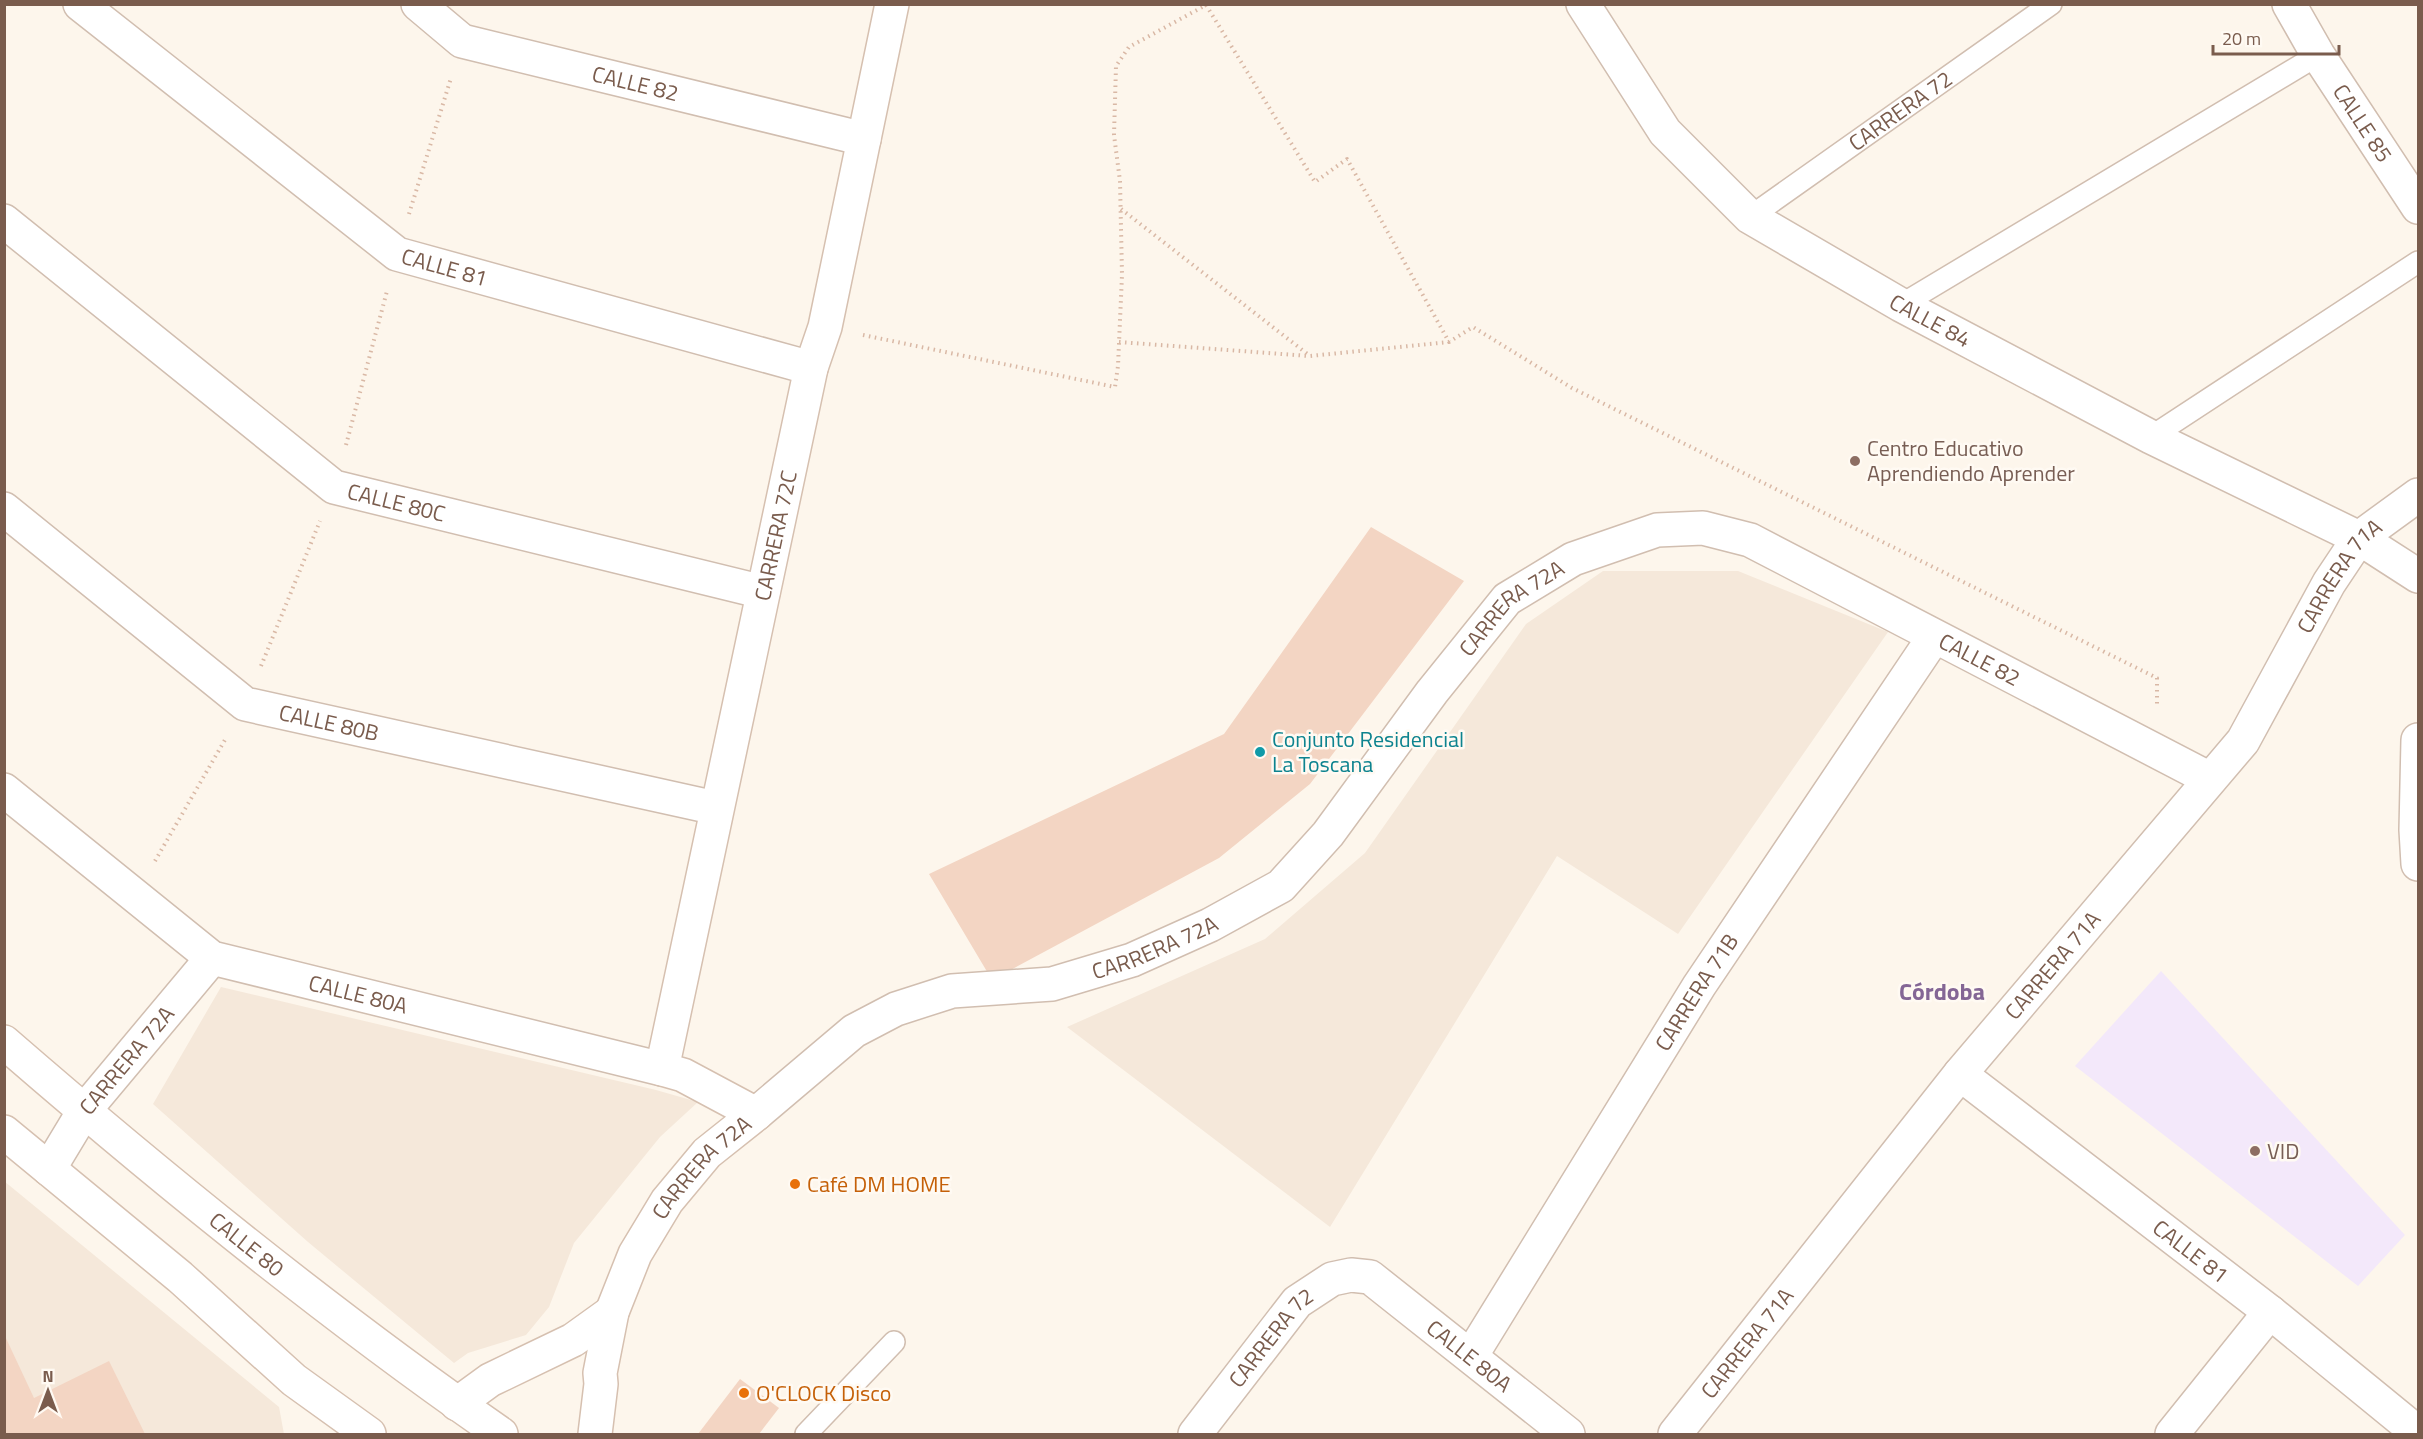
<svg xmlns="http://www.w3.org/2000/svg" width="2423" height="1439" viewBox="0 0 2423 1439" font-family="'Titillium Web',sans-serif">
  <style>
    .residential { fill: #f5e8da }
    .education { fill: #f3e8fa }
    .building { fill: #f3d5c3 }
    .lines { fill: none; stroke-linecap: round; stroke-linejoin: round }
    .lane-casing { stroke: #d1beb0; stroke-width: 24 }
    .street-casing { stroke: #d1beb0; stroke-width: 36 }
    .secondary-casing { stroke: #d6c0b0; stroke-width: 36 }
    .path { stroke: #d9b8a5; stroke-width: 4; stroke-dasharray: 1.5 4.5; stroke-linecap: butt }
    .lane { stroke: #fff; stroke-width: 21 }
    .street { stroke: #fff; stroke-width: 33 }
    .secondary { stroke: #fff; stroke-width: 33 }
    .education-dot { fill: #8d6e63; stroke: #fffaf3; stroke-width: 2 }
    .culture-dot { fill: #0f9aa8; stroke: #fffaf3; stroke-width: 2 }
    .food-dot { fill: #e8710a; stroke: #fffaf3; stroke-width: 2 }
    .labels { text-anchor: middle; stroke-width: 5; stroke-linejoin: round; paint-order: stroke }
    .street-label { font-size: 22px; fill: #7a5c4d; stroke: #fffaf3 }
    .education-label { font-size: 22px; fill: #785e54; stroke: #fffaf3; text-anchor: start }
    .culture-label { font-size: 22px; fill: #0d838f; stroke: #fffaf3; text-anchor: start }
    .food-label { font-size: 22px; fill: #c56008; stroke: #fffaf3; text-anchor: start }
    .neighbourhood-label { font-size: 24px; font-weight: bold; fill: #846695; stroke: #fffaf3 }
  </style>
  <rect width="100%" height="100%" fill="#fdf6ec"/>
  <g class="residential">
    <path d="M1603,571h135l150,61 -210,302 -121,-78 -227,371 -263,-200 198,-88 100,-86 161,-229z"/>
    <path d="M221,987l435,103 42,12 -38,35 -86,106 -25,64 -23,28 -58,18 -14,10 -146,-121 -155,-138z"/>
    <path d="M4,1181l275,226 5,27h-279z"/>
  </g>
  <path class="education" d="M2161,971l244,264 -47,51 -283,-220z"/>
  <g class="building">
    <path d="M1371,527l93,54 -154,203 -91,74 -227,122 -63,-106 295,-140z"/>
    <path d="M4,1334l30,64 75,-37 36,73h-141z"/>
    <path d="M740,1379l39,29 -20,26h-61z"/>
  </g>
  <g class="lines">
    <g class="lane-casing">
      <g id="lane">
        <path id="s1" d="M1750,217l301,-213"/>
        <path d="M1901,305l417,-250"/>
        <path d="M2151,437l267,-175"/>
        <path d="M806,1434l88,-92"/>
      </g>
    </g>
    <g class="street-casing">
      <g id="street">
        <path id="s2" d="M80,4l317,250 414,114"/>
        <path id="s3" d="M418,4l44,37 402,98"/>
        <path id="s4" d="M1583,4l82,128 85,85 151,88 250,132 208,101 59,38"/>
        <path id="s5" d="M2289,4l29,51 100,152"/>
        <path id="s6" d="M4,221l330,266 429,105"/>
        <path id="s7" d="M4,509l241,195 471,104"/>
        <path d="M2418,740l-2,90 2,34"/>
        <path id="s8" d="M4,790l208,168 450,111"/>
        <path id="s9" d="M1960,1074l310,238 148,121"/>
        <path id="s10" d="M756,1114l98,-83 42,-22 56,-18 100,-7 80,-24 78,-35 71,-39 47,-52 104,-142 75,-93 66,-40 84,-29 46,-2 47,12 460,239"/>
        <path id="s11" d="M49,1169l35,-58 128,-153"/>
        <path id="s12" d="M1471,1356l228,-370 235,-349"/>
        <path id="s13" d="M1195,1434l102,-132 35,-23 19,-4 19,2 198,157"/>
        <path id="s14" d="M1675,1434l285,-360 283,-333 86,-158 30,-45 59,-43"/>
        <path d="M2172,1434l98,-122"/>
      </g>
    </g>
    <g class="secondary-casing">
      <g id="secondary">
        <path id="s15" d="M4,1042c159,138 324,272 497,392"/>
        <path d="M4,1132l176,145 114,103 75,54"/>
        <path d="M457,1404l33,-24 83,-40 39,-28"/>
        <path id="s16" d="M595,1434l6,-50 -1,-11 12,-61 23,-58 32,-53 40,-48 49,-39 -73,-39 -21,-6 149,-701 14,-41 67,-323"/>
      </g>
    </g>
    <g class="path">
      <path d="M1121,209l189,147 139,-14"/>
      <path d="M409,214l42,-136"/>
      <path d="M863,335l252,52 3,-21 4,-91 -2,-94 -6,-46 2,-69 13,-19 77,-42 109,177 32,-23 102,183 24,-15 99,61 585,290v30"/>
      <path d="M1119,342l190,14"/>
      <path d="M346,445l41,-154"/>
      <path d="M261,666l59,-145"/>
      <path d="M155,861l71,-123"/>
    </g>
    <use href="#lane" class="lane"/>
    <use href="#street" class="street"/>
    <use href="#secondary" class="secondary"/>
  </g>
  <g class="education-dot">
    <circle cx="1855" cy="461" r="6"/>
    <circle cx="2255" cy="1151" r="6"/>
  </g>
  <circle class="culture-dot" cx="1260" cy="752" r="6"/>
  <g class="food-dot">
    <circle cx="795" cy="1184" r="6"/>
    <circle cx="744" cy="1393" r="6"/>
  </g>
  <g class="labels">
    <g class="street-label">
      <text dy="8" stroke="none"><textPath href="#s3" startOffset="236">CALLE 82</textPath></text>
      <text dy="8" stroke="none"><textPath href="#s1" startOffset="184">CARRERA 72</textPath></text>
      <text dy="8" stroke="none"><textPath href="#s5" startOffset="140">CALLE 85</textPath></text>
      <text dy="8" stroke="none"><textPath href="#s2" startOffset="453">CALLE 81</textPath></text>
      <text dy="8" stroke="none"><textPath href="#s4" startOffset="480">CALLE 84</textPath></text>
      <text dy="8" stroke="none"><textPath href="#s6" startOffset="488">CALLE 80C</textPath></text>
      <text dy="8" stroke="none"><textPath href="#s16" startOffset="1023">CARRERA 72C</textPath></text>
      <text dy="8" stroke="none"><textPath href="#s14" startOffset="1088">CARRERA 71A</textPath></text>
      <text dy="8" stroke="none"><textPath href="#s10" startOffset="948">CARRERA 72A</textPath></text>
      <text dy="8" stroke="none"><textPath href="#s10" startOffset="1470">CALLE 82</textPath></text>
      <text dy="8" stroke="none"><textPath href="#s7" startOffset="396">CALLE 80B</textPath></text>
      <text dy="8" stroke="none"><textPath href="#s10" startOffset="444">CARRERA 72A</textPath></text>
      <text dy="8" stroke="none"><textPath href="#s14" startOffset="602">CARRERA 71A</textPath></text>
      <text dy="8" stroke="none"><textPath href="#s12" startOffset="428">CARRERA 71B</textPath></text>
      <text dy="8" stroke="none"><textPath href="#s8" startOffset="418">CALLE 80A</textPath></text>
      <text dy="8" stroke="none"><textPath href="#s11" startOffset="134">CARRERA 72A</textPath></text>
      <text dy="8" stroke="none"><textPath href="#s16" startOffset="296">CARRERA 72A</textPath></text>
      <text dy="8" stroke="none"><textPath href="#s15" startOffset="316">CALLE 80</textPath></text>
      <text dy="8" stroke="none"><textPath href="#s9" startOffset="291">CALLE 81</textPath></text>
      <text dy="8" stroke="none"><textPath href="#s13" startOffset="123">CARRERA 72</textPath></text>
      <text dy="8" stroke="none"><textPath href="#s14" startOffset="116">CARRERA 71A</textPath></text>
      <text dy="8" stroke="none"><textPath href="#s13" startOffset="374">CALLE 80A</textPath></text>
    </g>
    <g class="education-label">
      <text x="1867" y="456">Centro Educativo<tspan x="1867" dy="25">Aprendiendo Aprender</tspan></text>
      <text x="2267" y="1159">VID</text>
    </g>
    <g class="culture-label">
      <text x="1272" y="747">Conjunto Residencial<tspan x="1272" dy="25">La Toscana</tspan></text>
    </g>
    <g class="food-label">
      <text x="807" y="1192">Café DM HOME</text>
      <text x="756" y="1401">O'CLOCK Disco</text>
    </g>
    <g class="neighbourhood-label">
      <text x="1942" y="1000">Córdoba</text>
    </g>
  </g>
  <rect width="2423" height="1439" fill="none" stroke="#7a5c4d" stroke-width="12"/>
  <g transform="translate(48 1391)" stroke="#fffaf3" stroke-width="4.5" paint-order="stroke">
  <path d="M0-4.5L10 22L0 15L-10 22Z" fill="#7a5c4d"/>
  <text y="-9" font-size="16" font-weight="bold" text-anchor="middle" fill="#7a5c4d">N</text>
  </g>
  <path d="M2213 45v9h126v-9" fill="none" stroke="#7a5c4d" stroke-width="3"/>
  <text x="2222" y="45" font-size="18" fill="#7a5c4d" stroke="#fffaf3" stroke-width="4.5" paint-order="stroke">20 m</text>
</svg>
